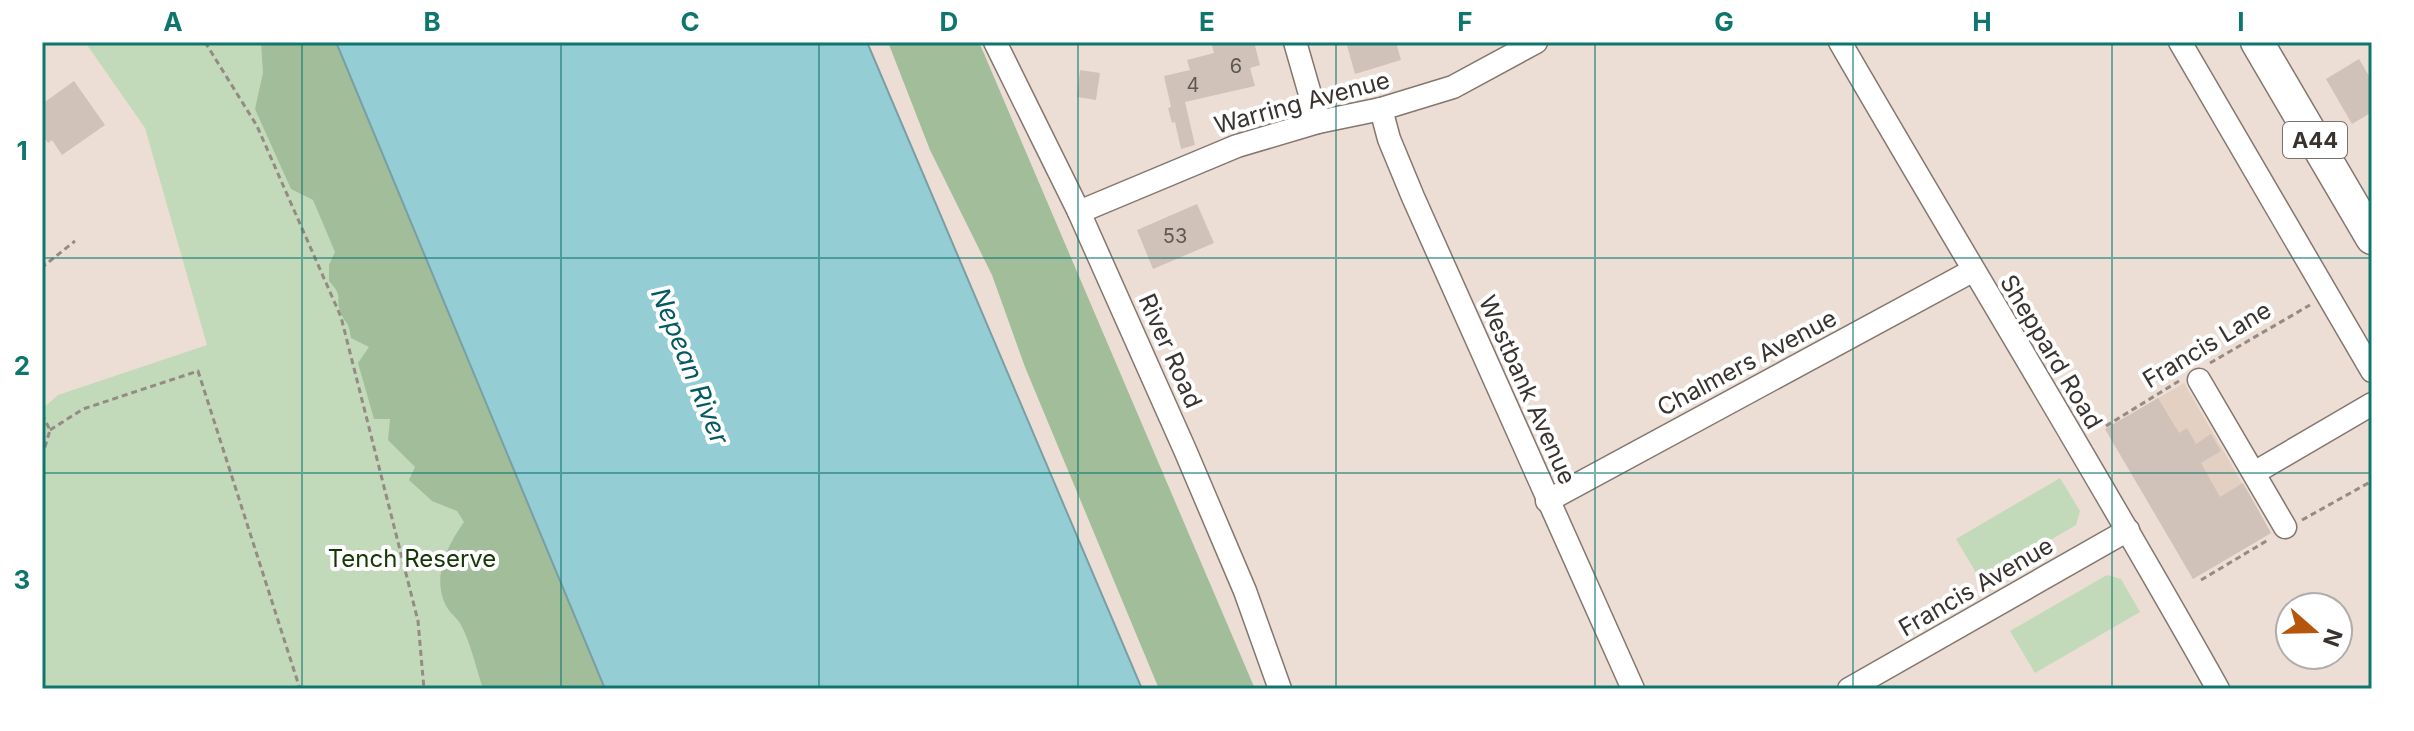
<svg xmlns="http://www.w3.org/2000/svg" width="2414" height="731" viewBox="0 0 2414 731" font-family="Inter,sans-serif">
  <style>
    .built { fill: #e4d0c2 }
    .green { fill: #c2daba }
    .forest { fill: #a1bd99 }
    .water { fill: #95cdd5; stroke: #799fa4; stroke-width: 2 }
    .building { fill: #d0c2b9 }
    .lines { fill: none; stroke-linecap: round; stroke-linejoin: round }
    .minor-casing { stroke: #84776f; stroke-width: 25 }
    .highway-casing { stroke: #84776f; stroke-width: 35 }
    .path { stroke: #958a84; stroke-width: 3; stroke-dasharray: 6 4; stroke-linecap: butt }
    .minor { stroke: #fff; stroke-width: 22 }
    .highway { stroke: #fff; stroke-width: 32 }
    .grid { fill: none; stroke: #0f766e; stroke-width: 2; stroke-opacity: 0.55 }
    .labels { text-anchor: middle; stroke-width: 8; stroke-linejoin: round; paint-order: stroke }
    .number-label { font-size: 20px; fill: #5f5752 }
    .shield { fill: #fff; stroke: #74706e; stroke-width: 2 }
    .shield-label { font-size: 22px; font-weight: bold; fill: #393330 }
    .street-label { font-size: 24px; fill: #393330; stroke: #fff }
    .park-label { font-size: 24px; fill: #143804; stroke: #fff }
    .water-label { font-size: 26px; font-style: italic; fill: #055962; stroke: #fff }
    .neatline { fill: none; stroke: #0f766e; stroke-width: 3 }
    .grid-label { font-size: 26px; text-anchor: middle; font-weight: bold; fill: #0f766e }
  </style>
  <rect width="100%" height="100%" fill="#ecded4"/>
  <path class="built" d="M2184,383l87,150 -70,41 -88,-149z"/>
  <g class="green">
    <path d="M85,42h251l269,647h-563v-280l16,-14 149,-50 -62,-217z"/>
    <path d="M2060,478l20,33 -4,14 -95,56 -25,-42z"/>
    <path d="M2107,575l14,4 19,33 -105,61 -25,-42z"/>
  </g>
  <g class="forest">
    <path d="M261,42h75l269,647h-122c-7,-21 -12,-46 -23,-66 -3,-5 -9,-9 -12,-14 -18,-29 -1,-63 16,-87l-7,-11 -25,-10 -23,-21 6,-13 -27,-27 2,-21h-16l-16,-56 11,-16 -18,-9c-2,-17 -6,-14 -10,-25 -7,-16 4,-15 -12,-32v-16l6,-13 -22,-52 -22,-11 -36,-80 8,-36z"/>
    <path d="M888,42h91l276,647h-96l-134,-322 -33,-92 -62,-125z"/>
  </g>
  <path class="water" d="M336,42h531l275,647h-537z"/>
  <g class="building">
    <path d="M1211,42h43l6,23 -10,3 5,18 -70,16 10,43 -14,4 -6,-27 -3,1 -4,-15 3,-1 -7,-31 26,-6 -3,-10 27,-7z"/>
    <path d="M1346,42h50l5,18 -46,14z"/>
    <path d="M2359,59l13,22v31l-20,12 -26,-45z"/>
    <path d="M1080,70l20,3 -4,27 -19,-3z"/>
    <path d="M74,81l31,44 -43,30 -10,-15 -4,3 -6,-8v-31z"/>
    <path d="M1197,204l17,39 -61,26 -16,-39z"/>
    <path d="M2158,398l21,35 8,-5 9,16 15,-10 10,17 -20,12 19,34 23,-14 28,50 -78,46 -88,-150z"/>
  </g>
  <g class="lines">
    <g class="minor-casing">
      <g id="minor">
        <path d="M995,42l84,170 106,238 60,141 35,98"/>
        <path d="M1295,42l23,80"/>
        <path d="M1840,42c125,216 256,429 378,647"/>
        <path d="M2180,42l192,329"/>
        <path d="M1381,109l8,30 24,58 220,492"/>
        <path d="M1079,212l158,-66 81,-24 63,-13 72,-22 83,-45"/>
        <path d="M2199,380l86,147"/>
        <path d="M2254,473l118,-69"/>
        <path d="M1547,501l425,-230"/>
        <path d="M1849,689l279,-159"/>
      </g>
    </g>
    <g class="highway-casing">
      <path id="highway" d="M2257,42l115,196"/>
    </g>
    <g class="path">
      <path d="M205,42l52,84 84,191 77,304 6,68"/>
      <path d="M42,261l3,4 30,-24"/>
      <path d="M2210,363l100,-58"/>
      <path d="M42,414l8,16 -8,27"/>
      <path d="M2106,426l73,-45"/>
      <path d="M50,430l33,-21 115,-38 102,318"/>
      <path d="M2302,520l70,-39"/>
      <path d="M2201,580l67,-40"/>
    </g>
    <use href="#minor" class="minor"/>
    <use href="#highway" class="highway"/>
  </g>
  <path class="grid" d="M302,42v647M561,42v647M819,42v647M1078,42v647M1336,42v647M1595,42v647M1853,42v647M2112,42v647M42,258h2330M42,473h2330"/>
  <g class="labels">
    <g class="number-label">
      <text x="1236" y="73">6</text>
      <text x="1193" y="92">4</text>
      <text x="1175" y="243">53</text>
    </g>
    <rect class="shield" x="2283" y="122" width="64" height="36" rx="6"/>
    <g class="shield-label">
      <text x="2315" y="148">A44</text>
    </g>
    <g class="street-label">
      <text transform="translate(1302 103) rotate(-15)" y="8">Warring Avenue</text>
      <text transform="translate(2207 345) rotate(-31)" y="8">Francis Lane</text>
      <text transform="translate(1170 351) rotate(66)" y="8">River Road</text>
      <text transform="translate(2051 352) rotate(59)" y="8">Sheppard Road</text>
      <text transform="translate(1747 363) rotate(-28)" y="8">Chalmers Avenue</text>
      <text transform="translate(1527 390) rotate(66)" y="8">Westbank Avenue</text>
      <text transform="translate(1976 587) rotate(-30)" y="8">Francis Avenue</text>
    </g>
    <g class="park-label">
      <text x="412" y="567">Tench Reserve</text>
    </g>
    <g class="water-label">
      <text transform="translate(690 366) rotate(68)" y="9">Nepean River</text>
    </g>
  </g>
  <rect width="2414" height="731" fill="none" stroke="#ffffff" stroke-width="88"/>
  <g transform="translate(2314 631) rotate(110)"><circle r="38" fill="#ffffff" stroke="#b0adac" stroke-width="2"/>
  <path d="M0-6L14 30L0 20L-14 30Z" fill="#b5560b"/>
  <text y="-12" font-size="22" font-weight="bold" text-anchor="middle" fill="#393330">N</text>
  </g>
  <rect x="44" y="44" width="2326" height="643" class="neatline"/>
  <g class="grid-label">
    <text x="173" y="31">A</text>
    <text x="432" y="31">B</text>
    <text x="690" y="31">C</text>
    <text x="949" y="31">D</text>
    <text x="1207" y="31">E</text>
    <text x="1465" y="31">F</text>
    <text x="1724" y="31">G</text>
    <text x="1982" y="31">H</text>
    <text x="2241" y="31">I</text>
    <text x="22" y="160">1</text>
    <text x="22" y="375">2</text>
    <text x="22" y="589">3</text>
  </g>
</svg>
